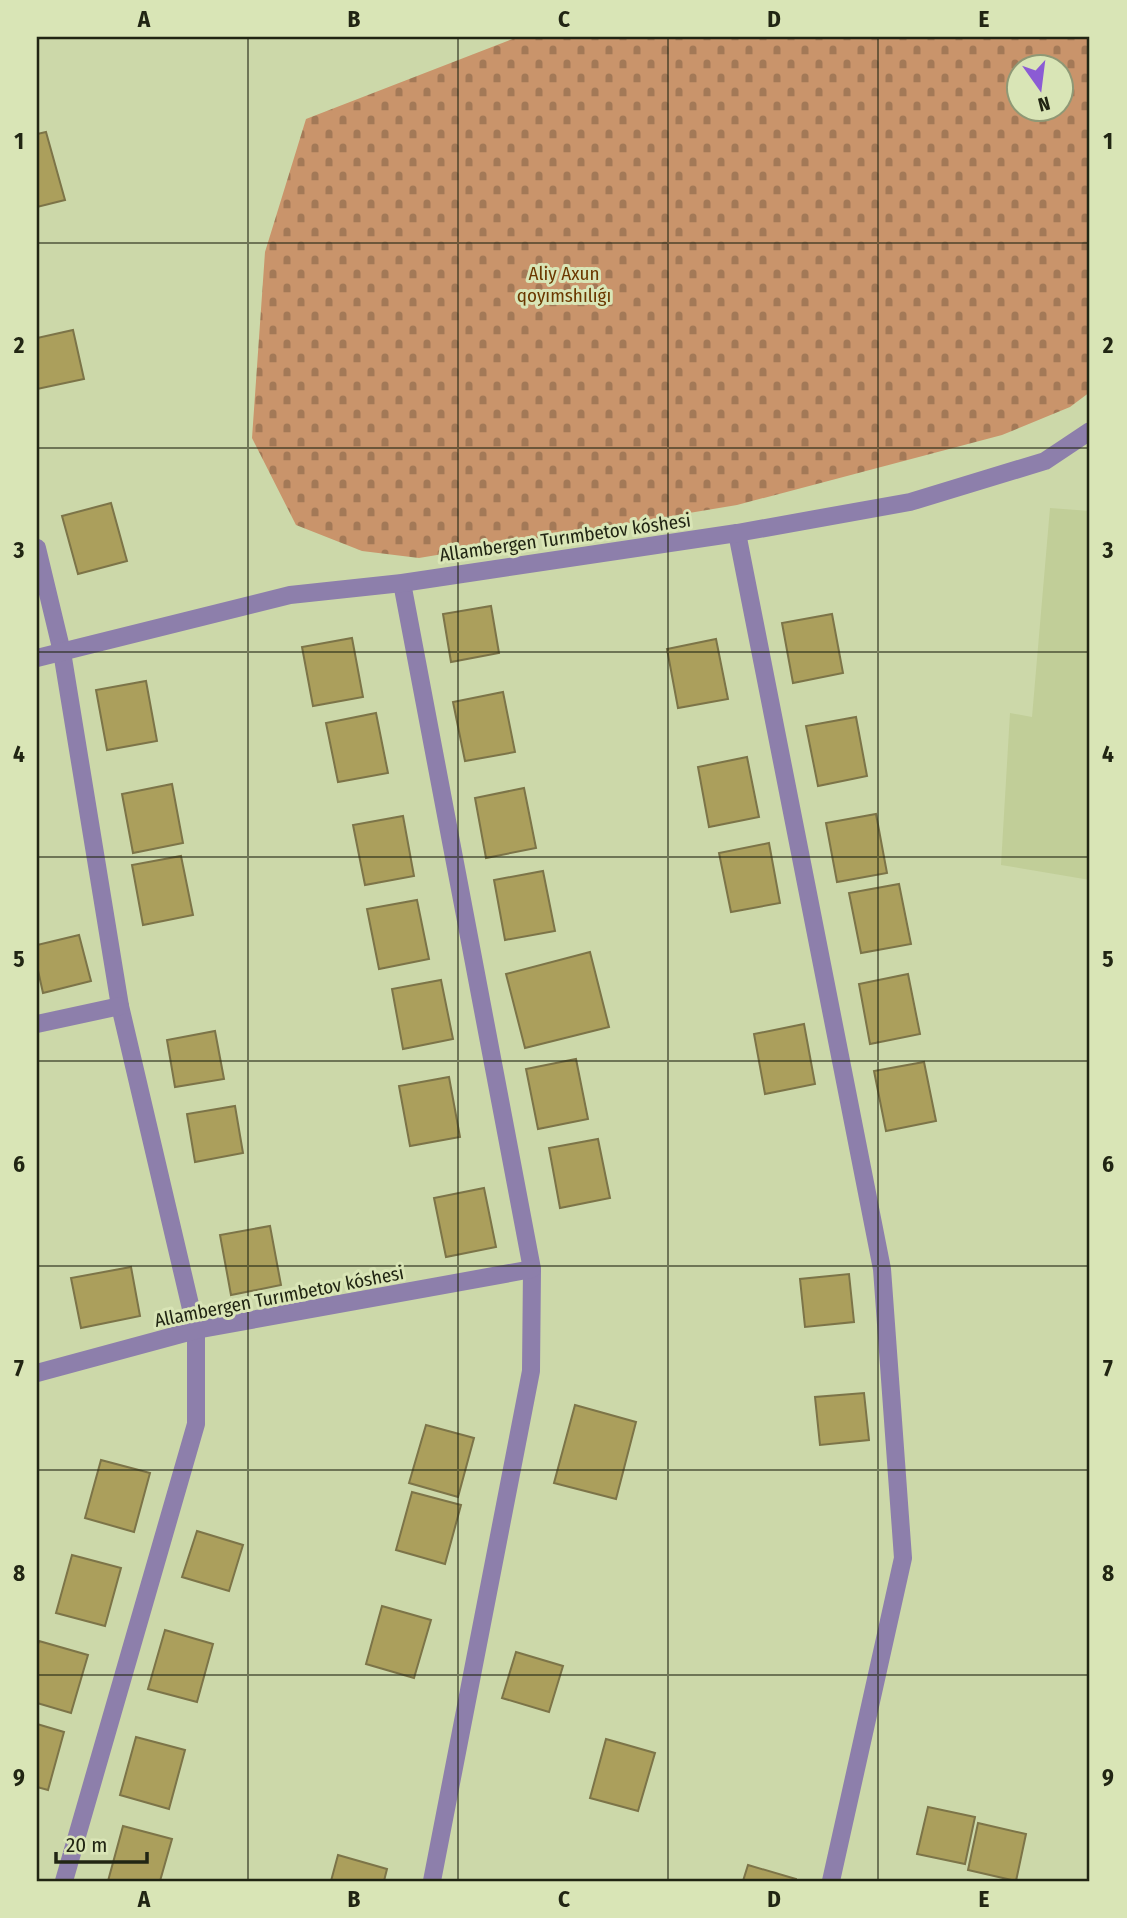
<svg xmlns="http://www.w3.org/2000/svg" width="1127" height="1918" viewBox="0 0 1127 1918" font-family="'Fira Sans Condensed',sans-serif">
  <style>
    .built { fill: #c1ce98 }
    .cemetery { fill: url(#cemetery-stones); fill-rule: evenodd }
    .building { fill: #ab9f5c; stroke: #7c7448; stroke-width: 2 }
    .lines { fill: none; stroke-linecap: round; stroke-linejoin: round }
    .minor { stroke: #8d7fab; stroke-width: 18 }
    .grid { fill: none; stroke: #212513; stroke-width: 2; stroke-opacity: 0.55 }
    .labels { text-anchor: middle; stroke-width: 6; stroke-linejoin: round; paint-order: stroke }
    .park-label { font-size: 19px; fill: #6b3800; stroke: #d9e5b6 }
    .street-label { font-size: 19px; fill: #212513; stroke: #d9e5b6 }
    .neatline { fill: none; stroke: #212513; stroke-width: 2.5 }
    .grid-label { font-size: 23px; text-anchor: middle; font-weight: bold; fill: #212513 }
  </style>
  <defs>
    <pattern id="cemetery-stones" width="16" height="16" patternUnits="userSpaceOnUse" patternTransform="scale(1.75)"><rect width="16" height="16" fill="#c9946b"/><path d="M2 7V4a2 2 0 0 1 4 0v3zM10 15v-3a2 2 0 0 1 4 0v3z" fill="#a37957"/></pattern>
  </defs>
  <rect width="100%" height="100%" fill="#ccd8a9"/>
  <path class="built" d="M1050,508l40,3v369l-89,-15 9,-152 22,4z"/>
  <path class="cemetery" d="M518,37h572v355l-20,15 -68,28 -265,70 -318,53 -57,-7 -66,-26 -44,-87 13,-186 41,-133zM1018,66h42v42h-42z"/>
  <g class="building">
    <path d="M46,132l19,68 -28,7v-73z"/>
    <path d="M73,330l11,49 -47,10v-51z"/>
    <path d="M111,503l16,58 -49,13 -16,-58z"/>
    <path d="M491,606l8,47 -48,9 -8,-48z"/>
    <path d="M832,614l11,59 -50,10 -11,-60z"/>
    <path d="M352,638l11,59 -50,9 -11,-59z"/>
    <path d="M716,639l12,60 -50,9 -11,-59z"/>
    <path d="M146,681l11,60 -50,9 -11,-60z"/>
    <path d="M503,692l12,60 -50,9 -12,-59z"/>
    <path d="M376,713l12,60 -50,9 -12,-59z"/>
    <path d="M856,717l11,59 -49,10 -12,-60z"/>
    <path d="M747,757l12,60 -50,10 -11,-60z"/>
    <path d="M172,784l11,59 -50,10 -11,-59z"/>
    <path d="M524,788l12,60 -50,10 -11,-60z"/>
    <path d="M876,814l11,59 -50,9 -11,-59z"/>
    <path d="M403,816l11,60 -49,9 -12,-60z"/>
    <path d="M769,843l11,60 -49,9 -12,-59z"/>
    <path d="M181,856l12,59 -50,10 -11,-60z"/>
    <path d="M543,871l12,60 -50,9 -11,-60z"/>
    <path d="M899,884l12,60 -50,9 -12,-60z"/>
    <path d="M417,900l12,59 -50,10 -12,-60z"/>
    <path d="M79,935l12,46 -48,12 -6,-27v-21z"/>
    <path d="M590,952l19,75 -84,21 -19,-74z"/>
    <path d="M908,974l12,60 -50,10 -11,-60z"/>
    <path d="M441,980l12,59 -50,10 -11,-60z"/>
    <path d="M804,1024l11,60 -50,10 -11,-60z"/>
    <path d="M215,1031l9,48 -49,8 -8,-47z"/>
    <path d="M576,1059l12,60 -50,10 -12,-60z"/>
    <path d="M924,1062l12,59 -50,10 -12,-60z"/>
    <path d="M449,1077l11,60 -50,9 -11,-60z"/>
    <path d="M235,1106l8,47 -48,9 -8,-48z"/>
    <path d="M598,1139l12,59 -50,10 -11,-60z"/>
    <path d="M484,1188l12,59 -50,10 -12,-59z"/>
    <path d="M270,1226l11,59 -50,10 -11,-60z"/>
    <path d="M131,1267l9,49 -59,12 -10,-50z"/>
    <path d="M849,1274l5,48 -49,5 -5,-48z"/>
    <path d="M864,1393l5,47 -49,5 -5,-48z"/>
    <path d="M575,1405l61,17 -20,77 -62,-16z"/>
    <path d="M426,1425l48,13 -16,59 -49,-14z"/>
    <path d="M101,1460l49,13 -16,59 -49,-14z"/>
    <path d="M412,1492l49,13 -16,59 -49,-14z"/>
    <path d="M197,1531l46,14 -14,46 -47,-14z"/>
    <path d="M72,1555l49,13 -16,58 -49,-13z"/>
    <path d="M382,1606l49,14 -17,58 -48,-14z"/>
    <path d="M165,1630l48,14 -16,58 -49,-13z"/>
    <path d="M39,1641l49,14 -17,58 -34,-10v-55z"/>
    <path d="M516,1652l47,14 -14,46 -47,-14z"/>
    <path d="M37,1724l27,8 -16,58 -11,-3z"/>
    <path d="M136,1737l49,13 -16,59 -49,-14z"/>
    <path d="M606,1739l49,14 -17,58 -48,-13z"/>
    <path d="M928,1807l47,10 -10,47 -48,-10z"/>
    <path d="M978,1823l48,11 -10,47 -48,-11z"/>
    <path d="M123,1826l49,13 -12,42h-52z"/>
    <path d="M338,1855l49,14 -3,12h-53z"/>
    <path d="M748,1865l48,14v2h-53z"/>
  </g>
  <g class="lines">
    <g class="minor">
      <path d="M737,533l145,736 21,289 -72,323"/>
      <path d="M37,548l25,104 58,354 76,324v94l-132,457"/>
      <path d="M402,583l130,686 -1,102 -99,510"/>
      <path d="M37,658l253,-63 112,-12 335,-50 173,-31 135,-41 45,-30"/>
      <path d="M37,1024l83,-18"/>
      <path d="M37,1373l159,-43 336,-61"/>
    </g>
  </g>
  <path class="grid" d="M248,37v1844M458,37v1844M668,37v1844M878,37v1844M37,243h1053M37,448h1053M37,652h1053M37,857h1053M37,1061h1053M37,1266h1053M37,1470h1053M37,1675h1053"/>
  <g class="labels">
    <g class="park-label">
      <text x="564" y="280">Aliy Axun<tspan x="564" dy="22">qoyımshılıǵı</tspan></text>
    </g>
    <g class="street-label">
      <text transform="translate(565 537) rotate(-8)" y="7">Allambergen Turımbetov kóshesi</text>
      <text transform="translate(279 1296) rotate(-11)" y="7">Allambergen Turımbetov kóshesi</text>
    </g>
  </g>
  <rect width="1127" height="1918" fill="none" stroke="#d9e5b6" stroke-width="77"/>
  <g transform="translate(1040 88) rotate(166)"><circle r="33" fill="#d9e5b6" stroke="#8f9875" stroke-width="2"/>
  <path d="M0-5L12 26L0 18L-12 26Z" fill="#8b5bd4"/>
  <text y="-10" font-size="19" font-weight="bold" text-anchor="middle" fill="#212513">N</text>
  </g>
  <path d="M56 1852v10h91v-10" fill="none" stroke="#212513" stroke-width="3.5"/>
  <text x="66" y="1852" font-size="21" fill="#212513" stroke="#d9e5b6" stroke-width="5" paint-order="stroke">20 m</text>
  <rect x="38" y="38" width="1050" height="1842" class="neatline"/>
  <g class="grid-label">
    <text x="144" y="27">A</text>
    <text x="354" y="27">B</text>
    <text x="564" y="27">C</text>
    <text x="774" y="27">D</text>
    <text x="984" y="27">E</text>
    <text x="19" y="149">1</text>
    <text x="1108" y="149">1</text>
    <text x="19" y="353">2</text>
    <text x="1108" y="353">2</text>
    <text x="19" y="558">3</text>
    <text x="1108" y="558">3</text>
    <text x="19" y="762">4</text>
    <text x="1108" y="762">4</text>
    <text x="19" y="967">5</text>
    <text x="1108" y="967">5</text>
    <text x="19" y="1172">6</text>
    <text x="1108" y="1172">6</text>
    <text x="19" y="1376">7</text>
    <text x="1108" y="1376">7</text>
    <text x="19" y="1581">8</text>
    <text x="1108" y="1581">8</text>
    <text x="19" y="1785">9</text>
    <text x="1108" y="1785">9</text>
    <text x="144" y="1907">A</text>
    <text x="354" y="1907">B</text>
    <text x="564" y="1907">C</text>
    <text x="774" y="1907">D</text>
    <text x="984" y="1907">E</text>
  </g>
</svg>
